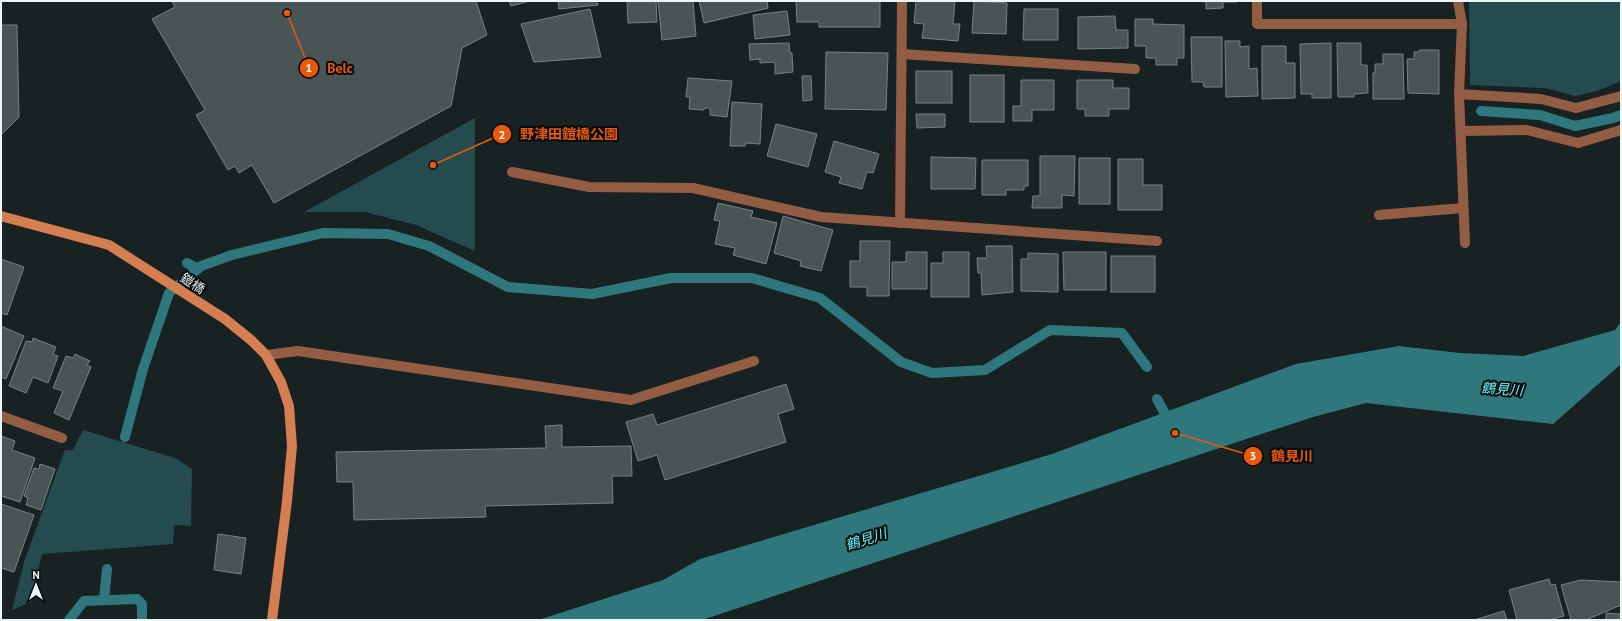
<svg xmlns="http://www.w3.org/2000/svg" width="1622" height="621" viewBox="0 0 1622 621" font-family="'PT Sans','Noto Sans JP',sans-serif">
  <style>
    .green { fill: #244c4f }
    .water { fill: #2e787d }
    .lines { fill: none; stroke-linecap: round; stroke-linejoin: round }
    .stream { stroke: #2e787d; stroke-width: 10 }
    .building { fill: #495555; stroke: #768384 }
    .lane { stroke: #925d42; stroke-width: 10 }
    .street { stroke: #925d42; stroke-width: 10 }
    .secondary { stroke: #d47e51; stroke-width: 10 }
    .labels { text-anchor: middle; stroke-width: 4; stroke-linejoin: round; paint-order: stroke }
    .street-label { font-size: 13px; fill: #eef5f5; stroke: #070b0b }
    .water-label { font-size: 14px; font-style: italic; fill: #65f1fa; stroke: #070b0b }
    .leader { fill: none; stroke: #e8590c; stroke-width: 1.5 }
    .callout-dot { fill: #e8590c; stroke: #070b0b; stroke-width: 1.5 }
    .mark-label { font-size: 12px; text-anchor: middle; font-weight: bold; fill: #fff }
    .callout-label { font-size: 14px; text-anchor: middle; font-weight: bold; fill: #e8590c; stroke: #070b0b; stroke-width: 4; stroke-linejoin: round; paint-order: stroke }
  </style>
  <rect width="100%" height="100%" fill="#182223"/>
  <g class="green">
    <path d="M1469,1h152v80l-24,10 -22,5 -30,-8 -75,-3z"/>
    <path d="M475,118v133l-59,-26 -51,-13h-61z"/>
    <path d="M83,430l92,28 17,11 -1,57 -17,-1 -1,19 -131,10 -11,48 -19,8 13,-51 40,-109h8z"/>
  </g>
  <path class="water" d="M1621,322v42l-68,60 -187,-21 -53,14 -611,203h-164l125,-40 37,-21 352,-105 244,-90 103,-18 61,7 63,3 92,-26z"/>
  <g class="lines">
    <g class="stream">
      <path d="M1481,111l59,4 35,11 38,-8 8,-3"/>
      <path d="M187,263l11,6"/>
      <path d="M1157,399l13,24"/>
      <path d="M125,437l18,-68 26,-76 32,-27 31,-11 91,-22 65,1 41,12 79,41 84,7 79,-16h81l68,20 81,64 31,11 53,-3 65,-40 72,3 25,34"/>
      <path d="M104,600l3,-31"/>
      <path d="M69,620l15,-19 53,-2 5,5v16"/>
    </g>
  </g>
  <g class="building">
    <path d="M172,1h304l11,34 -25,13 -11,58 -177,97 -22,-38 -13,8 -4,-7 -7,4 -32,-55 9,-5 -53,-91 23,-12z"/>
    <path d="M509,1h21l-19,5z"/>
    <path d="M558,1h39l1,4 -39,4z"/>
    <path d="M627,1h29l1,21 -29,1z"/>
    <path d="M658,1h35l3,35 -34,4z"/>
    <path d="M699,1h68l1,7 -64,15z"/>
    <path d="M796,1h84v26h-61v-5h-22z"/>
    <path d="M916,1h39l-2,23h7l-2,17 -36,-3 2,-14 -10,-1z"/>
    <path d="M974,1l33,2 -1,31 -34,-1z"/>
    <path d="M1194,1h43v1h-14v6l-17,1v-7z"/>
    <path d="M590,9l11,48 -67,5 -13,-38z"/>
    <path d="M1024,9h34v31h-35z"/>
    <path d="M787,11l3,24 -35,4 -2,-24z"/>
    <path d="M1115,16l1,14h12v18l-50,1v-32z"/>
    <path d="M1135,19h18v5l31,1v33h-7v7h-21v-7h-10v-12h-11z"/>
    <path d="M1,25h16l2,92 -18,18z"/>
    <path d="M1191,37h31v50h-18l-1,-5h-11z"/>
    <path d="M1225,41h15v6l9,-1v23l8,-1 1,28 -32,1z"/>
    <path d="M789,43l1,10h2l1,19 -18,2v-12l-15,1v-4l-10,1 -1,-16z"/>
    <path d="M1331,43v55h-19v-4h-11l-1,-50z"/>
    <path d="M1337,43h24v22h6l1,28 -14,1v3h-16z"/>
    <path d="M1262,46h24v17h9v35l-33,1z"/>
    <path d="M1419,50h20v44l-31,-1 -1,-34h7v-7h5z"/>
    <path d="M826,52l62,1 -2,57 -61,-1z"/>
    <path d="M1383,54h20l1,45h-31v-26h2v-9h8z"/>
    <rect x="916" y="71" width="36" height="32"/>
    <rect x="970" y="75" width="34" height="47"/>
    <path d="M802,76h9l1,24 -9,1z"/>
    <path d="M688,78l44,3 -5,36 -17,-2v-7h-5l-1,2 -15,-1 1,-12h-4z"/>
    <path d="M1021,80h33v30h-22v11h-19v-15h8z"/>
    <path d="M1077,80h36v8h16v21h-20v7h-24v-7h-8z"/>
    <path d="M732,102l30,2 -2,40 -14,-1 -1,3h-15z"/>
    <path d="M916,114h29v13l-28,1z"/>
    <path d="M776,124l41,10 -9,33 -41,-11z"/>
    <path d="M834,141l45,13 -6,19 -6,-1 -5,17 -23,-6 2,-6 -16,-5z"/>
    <path d="M1040,156h35l-1,40 -12,-1v13h-30l1,-12h7z"/>
    <path d="M931,157l45,1 -1,31h-44z"/>
    <rect x="1079" y="158" width="31" height="46"/>
    <path d="M1118,159h25v26h19v25h-44z"/>
    <path d="M982,160h46v26h-4v4h-18v5h-24z"/>
    <path d="M718,203l35,8 -2,6 26,6 -11,41 -33,-9 2,-7 -20,-4 5,-23 -6,-1z"/>
    <path d="M783,216l50,14 -12,41 -21,-5 1,-5 -27,-8z"/>
    <path d="M860,241h30l-1,55h-22v-9h-17v-26h10z"/>
    <path d="M986,246h26l1,46 -31,3 -1,-22h-3l-1,-15h10z"/>
    <path d="M906,252h21v37h-35v-27h14z"/>
    <path d="M943,252h26v45h-38v-34h12z"/>
    <path d="M1063,252h43v38h-42z"/>
    <path d="M1028,253l30,1v38l-37,-1v-32h7z"/>
    <rect x="1111" y="256" width="44" height="36"/>
    <path d="M1,259l23,8 -17,48 -6,-2z"/>
    <path d="M1,326l23,10 -18,43 -5,-2z"/>
    <path d="M33,338l23,9 -3,7 5,2 -10,27 -15,-6 -7,16 -17,-7 17,-45 6,1z"/>
    <path d="M75,354l15,7 -3,4 4,2 -22,53 -15,-7 9,-22 -10,-3 13,-32 7,2z"/>
    <path d="M786,384l8,25 -16,5 8,28 -121,38 -8,-25 -19,6 -12,-39 27,-8 4,11z"/>
    <path d="M562,425v22l69,-1 1,30h-20l1,27 -128,3 1,11 -132,3 -1,-38h-16l-1,-30 210,-4 -1,-22z"/>
    <path d="M1,436l14,5 -3,9 23,8 -15,44 -19,-6z"/>
    <path d="M40,464l15,5 -14,41 -15,-5 2,-7 -4,-2 10,-28 5,1z"/>
    <path d="M1,504l33,11 -20,57 -13,-4z"/>
    <path d="M218,534l28,4 -5,36 -27,-4z"/>
    <path d="M1549,579l2,6 4,-1 9,32 -16,4h-31l-8,-30z"/>
    <path d="M1581,580l40,2v23l-35,15h-15l-10,-35z"/>
    <path d="M1504,611l3,9h-33z"/>
    <path d="M1606,613l14,1v6h-14z"/>
  </g>
  <g class="lines">
    <g class="lane">
      <path d="M902,54l233,15"/>
      <path d="M1459,94l82,5 35,9 45,-12"/>
      <path d="M1379,215l84,-7"/>
      <path d="M266,355l32,-4 333,49 123,-39"/>
    </g>
    <g class="street">
      <path d="M1257,1v23h205"/>
      <path d="M1458,1l4,23 -3,70 6,149"/>
      <path d="M1462,131l65,-1 51,13 43,-13"/>
      <path d="M512,172l77,15 104,1 128,29 336,24"/>
      <path d="M900,223l2,-222"/>
      <path d="M1,416l61,22"/>
    </g>
    <path class="secondary" d="M1,216l108,29 116,74 26,21 15,15 15,27 8,24 3,40 -5,55 -15,119"/>
  </g>
  <g class="labels">
    <g class="street-label">
      <text transform="translate(193 283) rotate(32)" y="5">鎧橋</text>
    </g>
    <g class="water-label">
      <text transform="translate(1502 389) rotate(4)" y="5">鶴見川</text>
      <text transform="translate(866 539) rotate(-18)" y="5">鶴見川</text>
    </g>
  </g>
  <path class="leader" d="M287 13L309 68M433 165L502 134M1175 433L1253 456"/>
  <g class="callout-dot">
    <circle cx="287" cy="13" r="4"/>
    <circle cx="433" cy="165" r="4"/>
    <circle cx="1175" cy="433" r="4"/>
    <circle cx="309" cy="68" r="10"/>
    <circle cx="502" cy="134" r="10"/>
    <circle cx="1253" cy="456" r="10"/>
  </g>
  <g class="mark-label">
    <text x="309" y="72">1</text>
    <text x="502" y="139">2</text>
    <text x="1253" y="460">3</text>
  </g>
  <g class="callout-label">
    <text x="340" y="73">Belc</text>
    <text x="569" y="139">野津田鎧橋公園</text>
    <text x="1292" y="461">鶴見川</text>
  </g>
  <rect width="1622" height="621" fill="none" stroke="#eef5f5" stroke-width="4"/>
  <g transform="translate(36 585)" stroke="#070b0b" stroke-width="3" paint-order="stroke">
  <path d="M0-3L7 15L0 10L-7 15Z" fill="#eef5f5"/>
  <text y="-6" font-size="11" font-weight="bold" text-anchor="middle" fill="#eef5f5">N</text>
  </g>
</svg>
